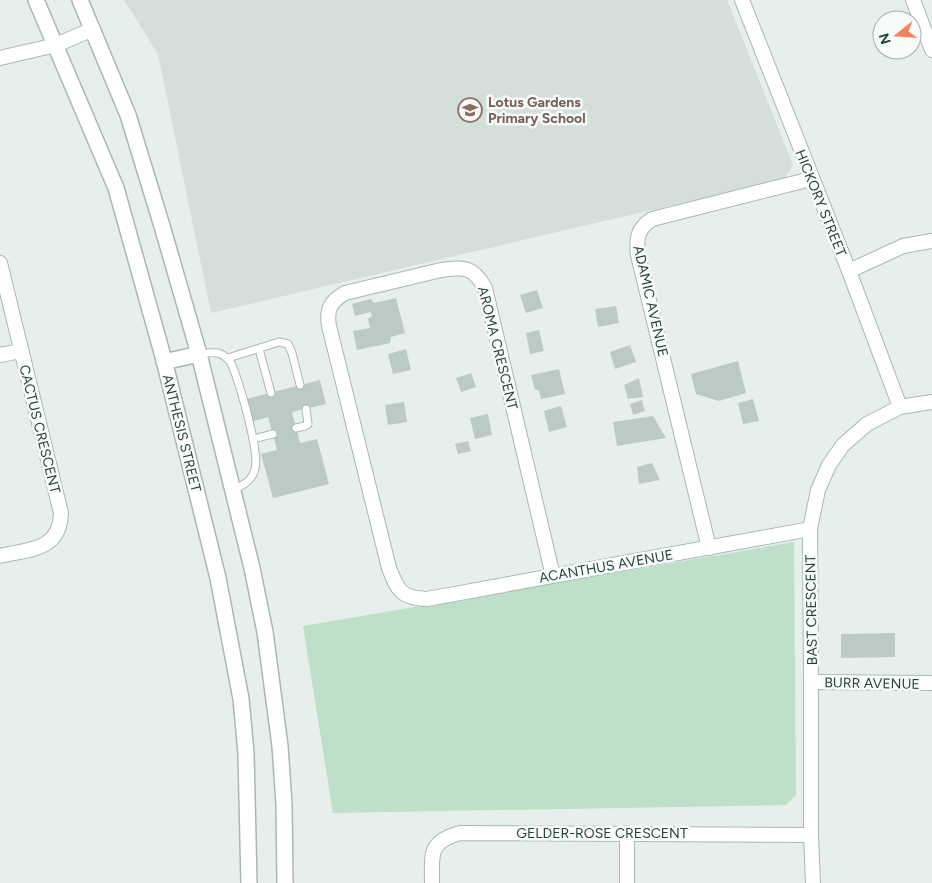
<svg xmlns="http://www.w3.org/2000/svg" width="932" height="883" viewBox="0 0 932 883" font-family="Figtree,sans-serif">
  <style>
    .built { fill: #d4dfda }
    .green { fill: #bfe0c8 }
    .building { fill: #bbcac4 }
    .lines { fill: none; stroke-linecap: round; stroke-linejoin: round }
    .service-casing { stroke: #a8b8b2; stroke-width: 9 }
    .minor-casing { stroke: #a8b8b2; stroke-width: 16 }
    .tertiary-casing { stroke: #a8b8b2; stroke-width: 18 }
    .service { stroke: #fff; stroke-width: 7 }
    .minor { stroke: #fff; stroke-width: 14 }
    .tertiary { stroke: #fff; stroke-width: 15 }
    .labels { text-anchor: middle; stroke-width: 5; stroke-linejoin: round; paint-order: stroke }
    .education-label { font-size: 14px; font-weight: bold; fill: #785e54; stroke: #f7fbf9; text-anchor: start }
    .street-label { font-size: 14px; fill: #24423a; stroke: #f7fbf9 }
  </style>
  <rect width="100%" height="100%" fill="#e6efeb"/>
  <path class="built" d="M124,0h603l66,165 -9,14 -573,134 -53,-259z"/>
  <path class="green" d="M794,542l2,253 -10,10 -453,8 -30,-187z"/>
  <g class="building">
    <path d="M537,290l6,18 -17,5 -6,-18z"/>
    <path d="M396,298l9,35 -14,4 -1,6 -33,7 -4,-19 17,-3 -2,-9 4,-3 -1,-4 -16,4 -3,-12 19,-5 3,4z"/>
    <path d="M616,306l3,17 -21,4 -3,-18z"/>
    <path d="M539,330l5,21 -14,3 -4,-21z"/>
    <path d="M630,345l6,17 -21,7 -5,-17z"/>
    <path d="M406,349l5,21 -18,4 -5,-20z"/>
    <path d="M738,361l8,32 -27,8 -23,-7 -5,-20z"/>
    <path d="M559,369l6,25 -24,5 -2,-9h-4l-4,-15z"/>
    <path d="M471,373l5,14 -15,5 -5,-14z"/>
    <path d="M639,378l4,19 -15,2 -4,-14z"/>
    <path d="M320,380l6,24 -34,8 8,31 17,-4 12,45 -56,14 -12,-44 16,-4 -9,-33 -17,5 -5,-23z"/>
    <path d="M753,399l6,22 -16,3 -5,-21z"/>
    <path d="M642,400l3,11 -12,4 -3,-11z"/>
    <path d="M404,402l3,20 -19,3 -3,-20z"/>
    <path d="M561,406l6,21 -18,5 -5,-21z"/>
    <path d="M488,414l4,21 -17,4 -5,-21z"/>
    <path d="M653,416l13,22 -49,8 -4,-24z"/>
    <path d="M468,441l3,10 -13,3 -3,-10z"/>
    <path d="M652,463l8,17 -21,4 -2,-17z"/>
    <path d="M895,633v24l-54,1v-24z"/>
  </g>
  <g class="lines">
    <g class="service-casing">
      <g id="service">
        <path d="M259,349l12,44"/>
        <path d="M199,354c14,-2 23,-4 32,9 8,18 29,89 24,106 -3,12 -12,17 -22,20"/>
        <path d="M228,358l51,-16 9,2 4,9 8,32"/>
        <path d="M296,428l9,-2 3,-2 -2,-15"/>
        <path d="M253,439l20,-5"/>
      </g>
    </g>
    <g class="minor-casing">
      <g id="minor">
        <path d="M742,0l107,271 51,136"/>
        <path d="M913,0l19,50"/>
        <path d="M0,58l56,-13 37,-16"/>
        <path d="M0,263l61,250c-1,38 -32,36 -61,43"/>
        <path d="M849,271l54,-25 29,-5"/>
        <path d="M0,355l21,-4"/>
        <path d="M709,548l-71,-293c-2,-16 -1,-26 14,-36l159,-40"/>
        <path d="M553,576l-68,-288c-12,-22 -21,-21 -44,-18l-96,23c-14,8 -19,16 -16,33l60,242c9,23 12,30 38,31l383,-70"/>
        <path d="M811,682l121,1"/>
        <path d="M627,833v50"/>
        <path d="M432,883c0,-29 -4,-41 28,-50l351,2"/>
        <path d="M813,883l-2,-48v-153l-1,-153 8,-39 11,-25 14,-20 24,-21 33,-17 32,-5"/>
      </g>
    </g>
    <g class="tertiary-casing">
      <g id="tertiary">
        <path d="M36,0l80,188 48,172 54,218 23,121 5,54 3,130"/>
        <path d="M80,0l48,115 34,111 37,128 53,214 13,64 15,114 4,58 1,79"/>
        <path d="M164,362l35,-8"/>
      </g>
    </g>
    <use href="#service" class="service"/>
    <use href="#minor" class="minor"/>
    <use href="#tertiary" class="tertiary"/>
  </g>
  <defs>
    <g id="school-ring" transform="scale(1.25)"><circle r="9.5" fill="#f7fbf9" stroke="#8d6e63" stroke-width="1.5"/><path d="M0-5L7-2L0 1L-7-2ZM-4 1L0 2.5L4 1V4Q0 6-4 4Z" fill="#8d6e63"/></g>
  </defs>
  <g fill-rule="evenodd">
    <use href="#school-ring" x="470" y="110"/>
  </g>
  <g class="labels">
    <g class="education-label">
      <text x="488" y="107">Lotus Gardens<tspan x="488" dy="16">Primary School</tspan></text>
    </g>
    <g class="street-label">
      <text transform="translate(821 203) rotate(68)" y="5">HICKORY STREET</text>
      <text transform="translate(651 301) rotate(77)" y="5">ADAMIC AVENUE</text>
      <text transform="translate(498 348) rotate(76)" y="5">AROMA CRESCENT</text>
      <text transform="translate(40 429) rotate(76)" y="5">CACTUS CRESCENT</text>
      <text transform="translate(182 433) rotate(76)" y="5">ANTHESIS STREET</text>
      <text transform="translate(606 566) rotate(-10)" y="5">ACANTHUS AVENUE</text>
      <text transform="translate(811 610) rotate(-91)" y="5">BAST CRESCENT</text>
      <text transform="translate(872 683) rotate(1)" y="5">BURR AVENUE</text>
      <text x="602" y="838">GELDER-ROSE CRESCENT</text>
    </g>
  </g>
  <g transform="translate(897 35) rotate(253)"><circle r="24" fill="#f7fbf9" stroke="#a3b1ad"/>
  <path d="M0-4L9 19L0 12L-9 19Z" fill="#f4845f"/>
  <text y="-8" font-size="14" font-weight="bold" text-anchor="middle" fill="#24423a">N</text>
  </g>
</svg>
